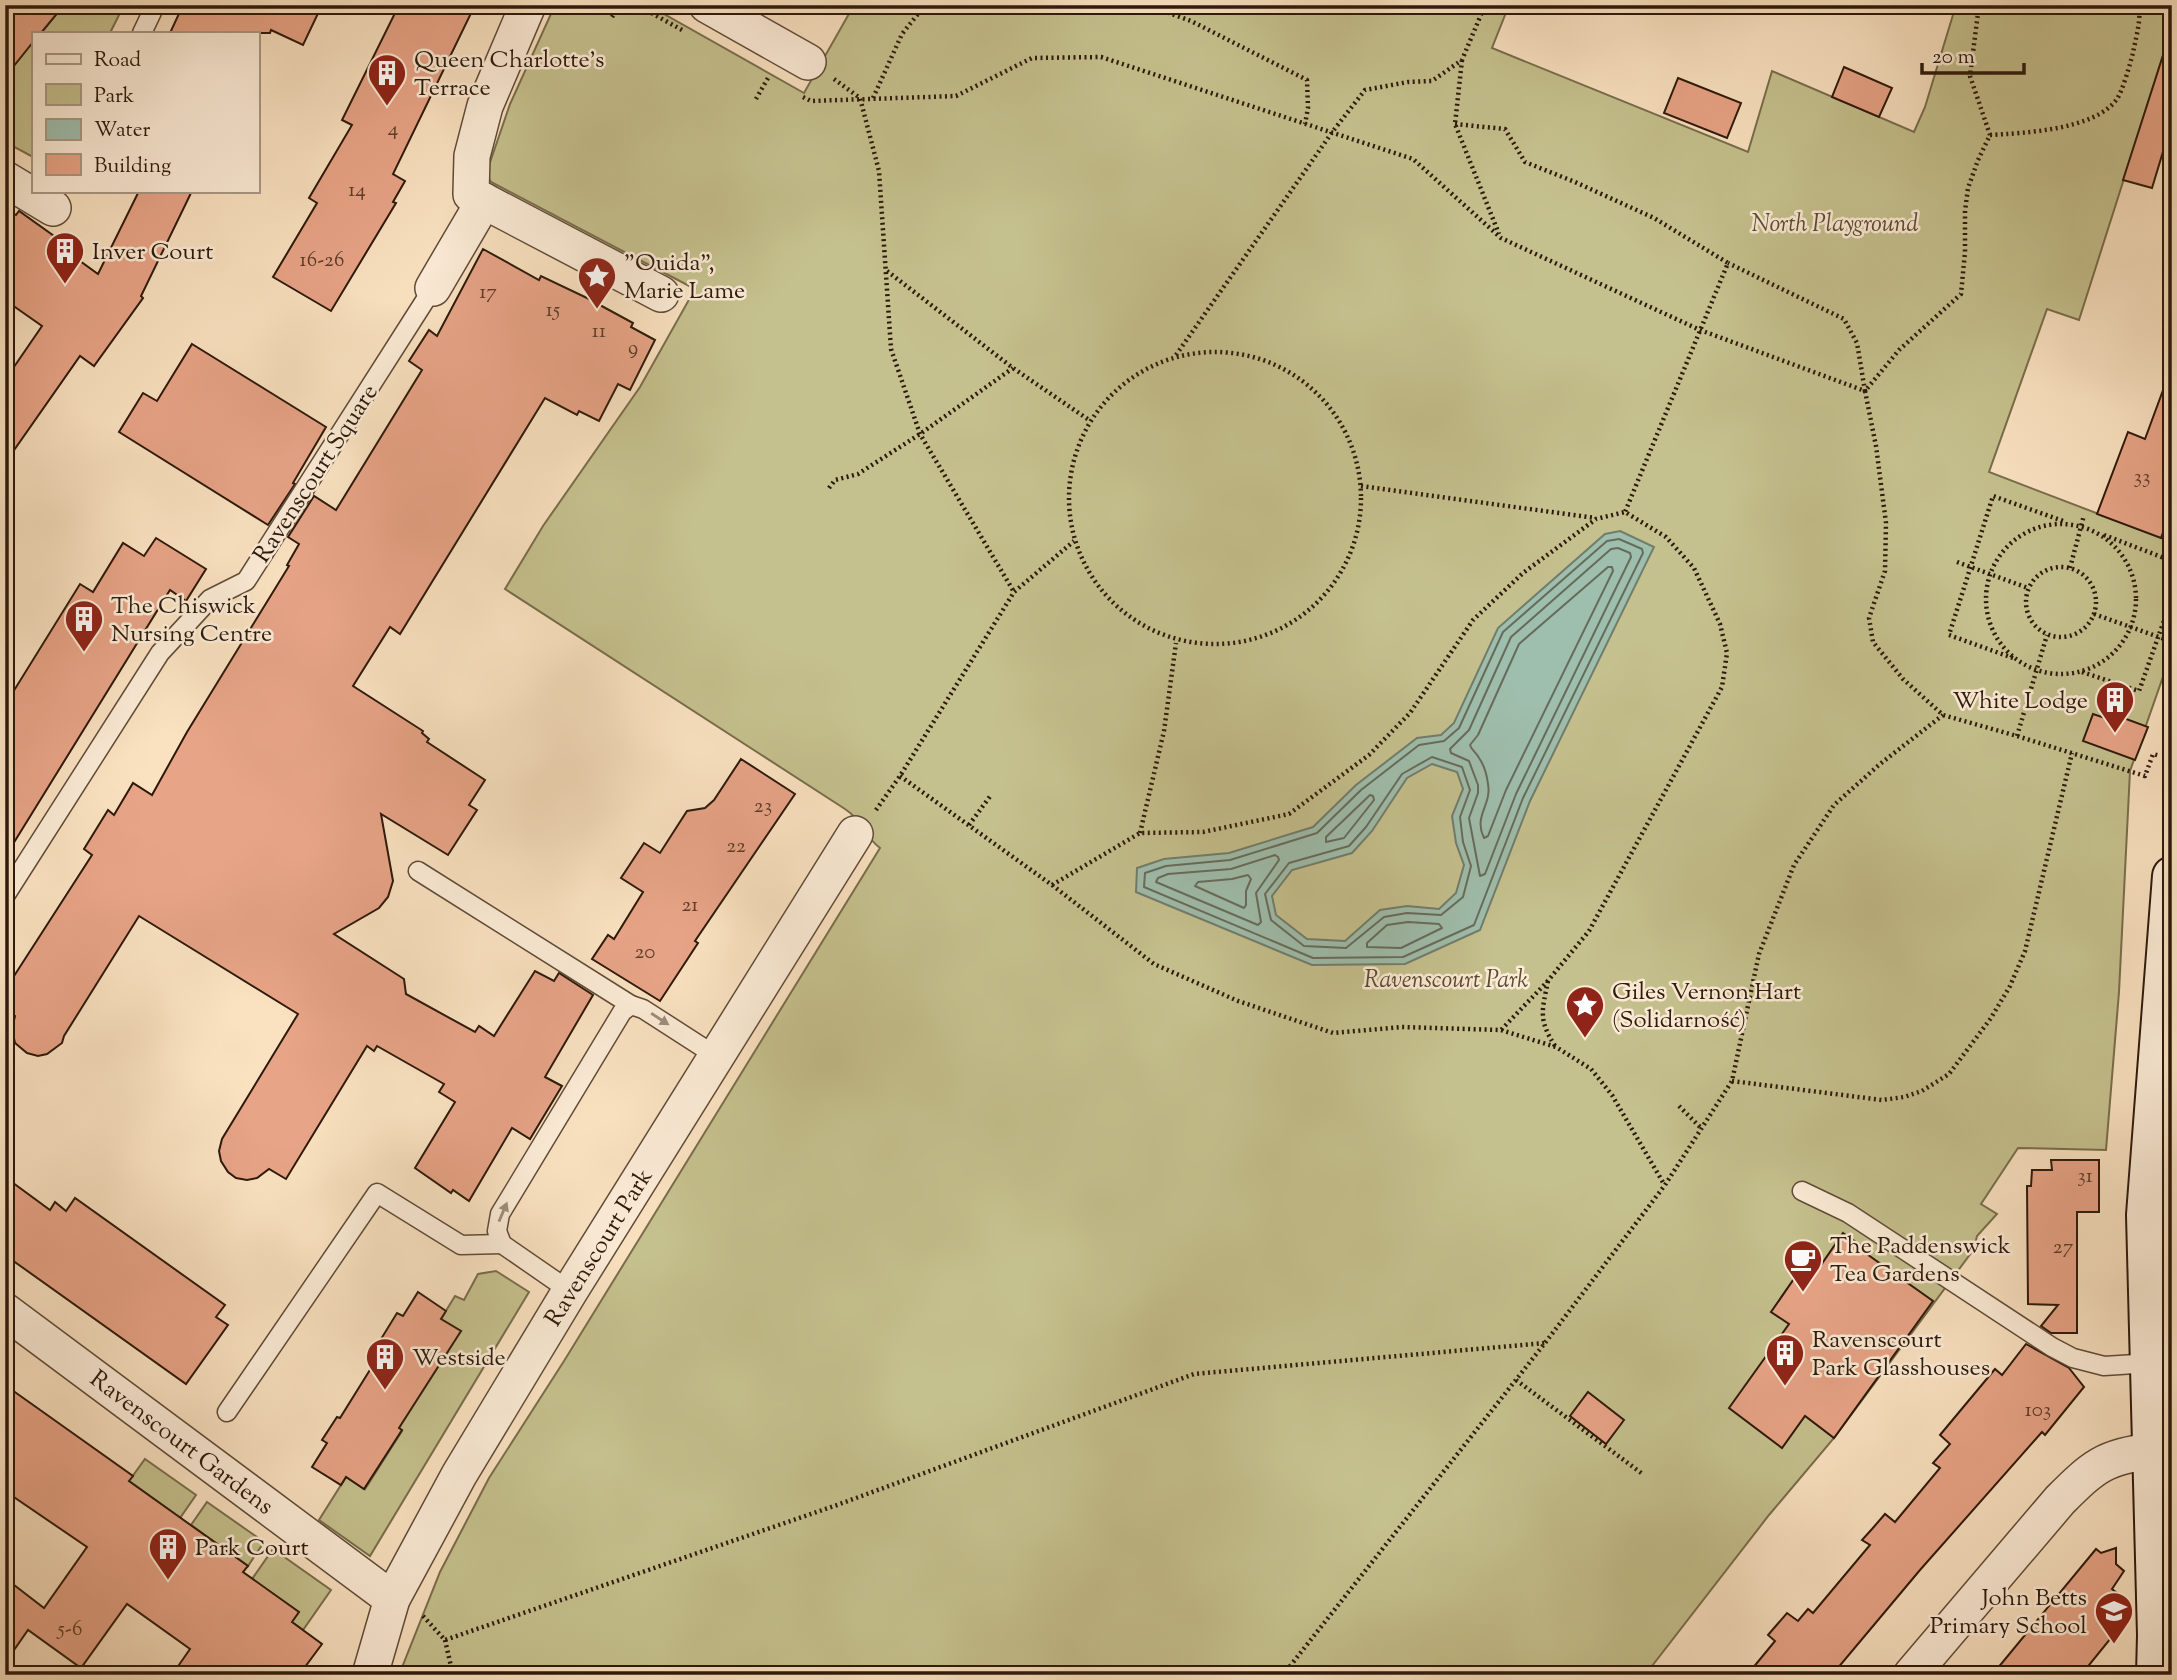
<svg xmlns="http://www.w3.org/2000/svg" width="2177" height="1680" viewBox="0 0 2177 1680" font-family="'Sorts Mill Goudy',serif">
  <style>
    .green { fill: #c5c18e; stroke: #796d4c; stroke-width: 2 }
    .water { fill: #9fbfae; stroke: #717d6d; stroke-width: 2; fill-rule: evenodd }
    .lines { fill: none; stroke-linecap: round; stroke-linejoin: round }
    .shore { stroke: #666c5c; stroke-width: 2 }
    .building { fill: #e8a487; stroke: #2d190b; stroke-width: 2 }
    .service-casing { stroke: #604b38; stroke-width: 21 }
    .minor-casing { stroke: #604b38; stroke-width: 38 }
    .secondary-casing { stroke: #2d190b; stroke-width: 42 }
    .path { stroke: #2d190b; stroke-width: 4.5; stroke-dasharray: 2 3.5; stroke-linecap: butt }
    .service { stroke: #fcecd7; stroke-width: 18 }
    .minor { stroke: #fcecd7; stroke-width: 35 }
    .secondary { stroke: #fcecd7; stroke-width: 38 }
    .oneway { fill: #9f8d7b }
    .labels { text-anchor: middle; stroke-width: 5; stroke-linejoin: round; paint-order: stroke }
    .number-label { font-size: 21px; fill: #5c3c2a }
    .poi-label { font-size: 24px; fill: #2d190b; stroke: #fcecd7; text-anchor: start }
    .park-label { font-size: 24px; font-style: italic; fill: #5b4b32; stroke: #fcecd7 }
    .street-label { font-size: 24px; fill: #2d190b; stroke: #fcecd7 }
  </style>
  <rect width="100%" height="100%" fill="#fae2c1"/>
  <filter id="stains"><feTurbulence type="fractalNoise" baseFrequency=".00286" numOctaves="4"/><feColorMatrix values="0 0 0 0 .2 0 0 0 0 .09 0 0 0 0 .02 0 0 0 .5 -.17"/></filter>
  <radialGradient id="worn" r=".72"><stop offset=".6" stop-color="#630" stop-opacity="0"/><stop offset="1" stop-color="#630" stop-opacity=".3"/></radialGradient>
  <g class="green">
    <path d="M64,5h60l-14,28h-69z"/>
    <path d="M555,5h93l156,88 50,-88h655l-17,43 256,104 24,-81 142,61 11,-25 31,-102h216v23l-93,292 -32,-11 -58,163 183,70v109l-42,120 -11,221 -13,158 -88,-2 -37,56 16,10 -20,22 -3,13 -140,189 -65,77 -124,160h-1246l41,-103 49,-94 75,-117 316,-513c-17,-13 -17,-27 -35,-39l-340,-220 38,-63 97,-139 55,-98 -204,-107 -5,-8 24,-70z"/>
    <path d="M33,42v115l-28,-15v-65z"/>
    <path d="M496,1271l33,21 -159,264 -51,-36 27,-43 19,12 37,-58 -19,-13 78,-87 -20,-12 14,-23 9,4 14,-26z"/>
    <path d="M145,1459l51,36 -16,23 -51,-37z"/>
    <path d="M207,1502l57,40 -16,24 -57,-41z"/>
    <path d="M273,1549l58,41 -28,40 -11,-8 -40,-43z"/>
  </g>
  <path class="water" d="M1620,531l34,16 -124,254 -50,129 -75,34 -93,1 -176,-73 1,-24 27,-9 65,-6 84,-26 43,-42 61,-47 24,-3 13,-12 44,-95 107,-94zM1432,764l25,8 6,17 -11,27 4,27 8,22 -8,28 -17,16 -32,-3 -27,4 -35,31 -38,-2 -31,-24 -4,-19 20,-26 60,-17 20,-22 35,-53z"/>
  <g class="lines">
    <g class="shore">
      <path d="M1619,539l23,10 1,4 -120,245 -49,127 -71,32 -90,1 -169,-71 1,-14 21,-7 64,-6 87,-27 44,-43 58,-45 25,-4 15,-13 44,-96 104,-91z"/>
      <path d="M1618,548l12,5 1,4 -115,237 -31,80 -5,2 -11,-58 9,-25v-8l-9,-24 -18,-8 -1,-4 19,-19 42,-93 100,-88z"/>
      <path d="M1608,567h4l1,4 -107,219 -18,46 -4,2c-11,-22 8,-33 4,-54 -1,-8 -4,-19 -9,-26 -3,-6 -7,-7 -9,-13l8,-10 41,-91z"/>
      <path d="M1432,757l30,10 8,23 -10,27 3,25 8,24 -8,31 -22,18 -34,-2 -23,4 -38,31 -42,-2 -33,-26 -6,-26 24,-31 60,-17 17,-19 36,-53z"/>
      <path d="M1370,795l3,1 1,4 -30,38 -18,4v-5z"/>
      <path d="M1275,855l3,2 1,3 -23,33 5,29 -3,3 -102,-43 2,-4 10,-4 63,-5z"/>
      <path d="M1248,875l3,4 -5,12v14l-2,3 -49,-22 3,-4 34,-3z"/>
      <path d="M1408,922l31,2 3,4 -41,20 -34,-1v-4l20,-18z"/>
    </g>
  </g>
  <g class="building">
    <path d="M5,5h59l-23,28h-8v9l-28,35z"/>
    <path d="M183,5h139l-19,40 -32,-15 -1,3h-100z"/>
    <path d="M399,5h76l-82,169 12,7 -12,21 3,1 -65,108 -58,-34 44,-74 -8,-5 43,-73 -10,-5z"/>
    <path d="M2166,46l6,1v75l-20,66 -29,-8z"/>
    <path d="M1844,67l48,21 -13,29 -47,-20z"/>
    <path d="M1678,78l63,25 -14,35 -63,-25z"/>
    <path d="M139,191h53l-51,105 2,2 -49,68 -14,-10 -75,107v-83l37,-54 -37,-26v-92l11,7 3,-4 35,25 -3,4 47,34z"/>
    <path d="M483,249l56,31 2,-4 46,22 46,25 -2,4 24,13 -25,50 -12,-6 -19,37 -20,-10 -2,4 -32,-17 -145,236 -10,-7 -37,59 70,45 -1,2 7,6 -2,3 58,38 -16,25 8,5 -29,45 -67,-41 12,67 -5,16 -9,11 -45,26 70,45 2,15 69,38 4,-6 15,10 41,-65 19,10 5,-8 34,22 -48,82 17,9 -32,53 -18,-11 -43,73 -16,-11 -2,3 -36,-25 40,-66 -16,-10 5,-8 -67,-38 -3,5 -7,-5 -81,133 -17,-10 -12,9 -10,2 -11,-2 -8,-6 -7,-11 -2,-10 3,-12 76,-125 -159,-98 -75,120 -2,7 -15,11 -9,2 -11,-3 -12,-10 -3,-14 3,-13 -10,-6v-20l87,-135 -8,-6 24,-39 6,5 19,-32 19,12 35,-63 102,-166 -2,-1 12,-21 -11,-7 26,-41 22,14 86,-140 -13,-9 20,-31 8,6z"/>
    <path d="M192,344l134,83 -33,56 2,1 -27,41 -149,-93 24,-39 14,8z"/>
    <path d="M2169,374l3,1v133l-11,30 -64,-24 31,-82 17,7z"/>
    <path d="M156,538l50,31 -20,32 -16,-11 -165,267v-152l75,-121 13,8 30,-49 21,13z"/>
    <path d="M2110,713l38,14 -13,33 -52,-19 10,-27 15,5z"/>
    <path d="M741,759l54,35 -100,147 3,2 -38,58 -68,-42 16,-24 6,4 29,-47 -22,-14 23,-35 16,10 27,-42 18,-3 9,-8z"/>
    <path d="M2051,1160h48v52h-22v121h-26l-10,-7 17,-21 -30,-1 -1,-118h4l1,-16h20z"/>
    <path d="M5,1177l45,33 5,-8 11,9 9,-13 150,107 -9,12 12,8 -42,59 -181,-129z"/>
    <path d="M1843,1233l23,16 -2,3 69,49 -99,137 -29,-22 -23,32 -53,-40 60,-84 -18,-12 38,-55 12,8z"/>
    <path d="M418,1292l28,19 -5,8 20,12 -62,97 3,2 -38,59 -18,-12 -5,8 -29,-18 15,-24 -5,-3 15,-23 3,1 33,-53 14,-23 -6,-3 16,-26 6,3z"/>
    <path d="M2026,1344l43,24 15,19 -39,48 -3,-3 -122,138 -88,105h-85l28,-34 -7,-6 19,-22 11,8 10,-12 5,4 57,-68 -8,-5 10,-11 13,-15 10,8 45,-54 -7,-5 17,-19 -10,-9 55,-66 7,6z"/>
    <path d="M5,1385l128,91 -4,5 119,85 -5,6 56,40 -7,10 30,22 -23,31h-127l18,-26 -63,-45 -46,64 -53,-38 -23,33v-85l39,30 43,-61 -82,-56z"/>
    <path d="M1588,1392l36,28 -18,24 -36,-28z"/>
    <path d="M2116,1548v16l8,7 -12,18 10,8 -11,14 13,11 -43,53h-89l104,-126 5,4z"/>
  </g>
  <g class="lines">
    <g class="service-casing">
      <g id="service">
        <path d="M142,33l10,-21"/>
        <path d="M418,871l213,134"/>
        <path d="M5,896l155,-243 50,-54 36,-18 187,-293"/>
        <path d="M1802,1191l46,22 204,134 21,11 31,8 47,-3"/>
        <path d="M570,1291l-68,-47 -5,-13 3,-17 122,-202 9,-7 12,4 73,47"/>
        <path d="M227,1412l150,-219 84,52 41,-1"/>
      </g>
    </g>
    <g class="minor-casing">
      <g id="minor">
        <path d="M707,5l101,57"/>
        <path d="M5,179l48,29"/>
        <path d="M484,201l177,93"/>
        <path d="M433,288l51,-87 -13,-7 1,-38 13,-50 43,-101"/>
        <path d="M5,1311l387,288"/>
        <path d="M370,1675l22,-76 67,-124 111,-184 285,-457"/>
        <path d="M1911,1675l149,-175c33,-33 45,-44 93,-49"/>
      </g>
    </g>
    <g class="secondary-casing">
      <path id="secondary" d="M2156,1675l1,-40 -11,-420 26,-339"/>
    </g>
    <g class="path">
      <path d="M637,5l45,25"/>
      <path d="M1147,5l44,16 116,59 1,28 -3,16"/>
      <path d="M1979,5l-9,71 20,59 -12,25 -10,28 -3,23v41l-4,42 -62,56 -34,41 11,55 10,77 -1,48 -16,47 4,24 30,37 40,36 74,21 128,40 8,-22 7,2"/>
      <path d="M612,17l7,-12"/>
      <path d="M1462,60l-7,64 44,110"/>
      <path d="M834,79l26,19 19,73 12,178 29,85 94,158"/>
      <path d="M803,97l8,4 145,-5 76,-38 69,-1 312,102 88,79 199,92 165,61 -8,-48 -13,-24 -116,-56"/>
      <path d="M873,98l29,-64 23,-29"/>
      <path d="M756,99l12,-21"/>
      <path d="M1455,124l50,5 20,33 50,20 79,36 74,45 -103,249"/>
      <path d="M1990,135c34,-2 105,-5 127,-36 6,-9 13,-35 16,-46 3,-16 8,-32 6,-48"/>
      <path d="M887,271l126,97 76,52"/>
      <circle cx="1215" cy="498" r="146"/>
      <path d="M1176,355l157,-224 32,-41 43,-8 24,-1 30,-21 23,-55"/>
      <path d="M1361,486l234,32"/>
      <path d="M829,488l6,-8 23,-6 62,-40 93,-66"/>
      <circle cx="2061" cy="599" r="75"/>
      <path d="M2104,535l68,26"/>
      <path d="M1957,562l71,26"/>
      <circle cx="2061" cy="602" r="35"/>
      <path d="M2070,568l14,-53"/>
      <path d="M2094,614l76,27"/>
      <path d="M2013,658l-64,-23 44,-139 73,26"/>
      <path d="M2082,672l57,19 33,-93"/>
      <path d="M2017,736l30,-101"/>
      <path d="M900,776l152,109 102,79 84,37 95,32 69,-6 99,3 55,17 35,22 21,26 52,89"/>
      <path d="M876,810l24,-34 114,-184 60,-51"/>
      <path d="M969,825l22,-30"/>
      <path d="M1140,833l24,-102 12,-88"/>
      <path d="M1052,885l88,-52 63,-1 86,-18 80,-59 41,-42 63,-93 50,-47 73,-54 29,-7 41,25 28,31 26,56 7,29 -5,34 -133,244 -43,52 -45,47"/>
      <path d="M1548,981c-6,30 -10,38 7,65"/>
      <path d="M1732,1081l150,19 22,-3 18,-6 27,-17 42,-56 19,-32 15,-35 47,-198"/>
      <path d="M1679,1106l22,22"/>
      <path d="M1516,1380l128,95"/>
      <path d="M423,1616l22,24 392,-135 357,-131 351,-31"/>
      <path d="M445,1640l8,35"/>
      <path d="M1283,1675l262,-332 120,-158 67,-104 27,-127 35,-89 40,-60 46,-41 63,-49"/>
    </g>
    <use href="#service" class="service"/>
    <use href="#minor" class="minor"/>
    <use href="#secondary" class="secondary"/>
  </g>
  <defs><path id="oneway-solid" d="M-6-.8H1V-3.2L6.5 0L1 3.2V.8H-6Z" transform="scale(1.75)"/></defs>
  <g class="oneway">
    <use href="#oneway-solid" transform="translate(660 1019) rotate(33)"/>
    <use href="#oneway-solid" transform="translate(503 1212) rotate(-67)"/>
  </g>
  <defs>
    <g id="building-pin" transform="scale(2.0125)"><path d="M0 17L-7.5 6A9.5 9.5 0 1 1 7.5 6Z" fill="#8f2418" stroke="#fcecd7"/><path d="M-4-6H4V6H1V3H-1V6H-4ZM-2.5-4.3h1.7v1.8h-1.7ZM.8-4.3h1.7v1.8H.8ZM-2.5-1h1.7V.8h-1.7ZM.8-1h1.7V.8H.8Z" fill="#fff"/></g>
    <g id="sight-pin" transform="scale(2.0125)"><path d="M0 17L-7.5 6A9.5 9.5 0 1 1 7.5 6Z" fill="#8f2418" stroke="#fcecd7"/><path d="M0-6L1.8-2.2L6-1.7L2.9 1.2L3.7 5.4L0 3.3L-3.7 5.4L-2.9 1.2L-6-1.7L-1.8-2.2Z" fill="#fff"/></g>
    <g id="cafe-pin" transform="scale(2.0125)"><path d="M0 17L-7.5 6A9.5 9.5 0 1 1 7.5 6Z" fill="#8f2418" stroke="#fcecd7"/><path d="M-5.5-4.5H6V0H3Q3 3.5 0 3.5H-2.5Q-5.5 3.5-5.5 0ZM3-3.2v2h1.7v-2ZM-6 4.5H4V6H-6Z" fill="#fff"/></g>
    <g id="school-pin" transform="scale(2.0125)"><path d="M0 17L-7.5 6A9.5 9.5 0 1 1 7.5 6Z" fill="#8f2418" stroke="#fcecd7"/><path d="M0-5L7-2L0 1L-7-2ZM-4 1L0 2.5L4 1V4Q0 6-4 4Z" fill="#fff"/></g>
  </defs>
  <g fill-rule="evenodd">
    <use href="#building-pin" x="387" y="73"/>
    <use href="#building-pin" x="65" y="251"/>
    <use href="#sight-pin" x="597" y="276"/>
    <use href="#building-pin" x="84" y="619"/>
    <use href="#building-pin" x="2115" y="700"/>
    <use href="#sight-pin" x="1585" y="1005"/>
    <use href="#cafe-pin" x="1803" y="1259"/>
    <use href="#building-pin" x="1785" y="1353"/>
    <use href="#building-pin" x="385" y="1357"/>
    <use href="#building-pin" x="168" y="1547"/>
    <use href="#school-pin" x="2114" y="1611"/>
  </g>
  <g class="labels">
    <g class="number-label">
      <text x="393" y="135">4</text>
      <text x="357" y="196">14</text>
      <text x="322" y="266">16-26</text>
      <text x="488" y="298">17</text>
      <text x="553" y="316">15</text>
      <text x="599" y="337">11</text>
      <text x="633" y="354">9</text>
      <text x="2142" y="483">33</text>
      <text x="763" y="812">23</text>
      <text x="736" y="852">22</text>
      <text x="690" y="911">21</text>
      <text x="645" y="958">20</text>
      <text x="2085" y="1182">31</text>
      <text x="2063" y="1253">27</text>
      <text x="2038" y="1416">103</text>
      <text x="70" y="1635">5-6</text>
    </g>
    <g class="poi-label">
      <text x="414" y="67">Queen Charlotte's<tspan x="414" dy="28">Terrace</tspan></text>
      <text x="92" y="259">Inver Court</text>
      <text x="624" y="270">"Ouida",<tspan x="624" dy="28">Marie Lame</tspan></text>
      <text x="111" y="613">The Chiswick<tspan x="111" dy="28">Nursing Centre</tspan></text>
      <text x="2088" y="708" text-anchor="end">White Lodge</text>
      <text x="1612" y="999">Giles Vernon Hart<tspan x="1612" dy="28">(Solidarność)</tspan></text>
      <text x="1830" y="1253">The Paddenswick<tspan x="1830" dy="28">Tea Gardens</tspan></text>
      <text x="1812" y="1347">Ravenscourt<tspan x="1812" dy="28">Park Glasshouses</tspan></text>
      <text x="412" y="1365">Westside</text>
      <text x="195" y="1555">Park Court</text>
      <text x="2087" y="1605" text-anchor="end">John Betts<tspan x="2087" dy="28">Primary School</tspan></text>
    </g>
    <g class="park-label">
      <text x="1835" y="231">North Playground</text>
      <text x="1446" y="987">Ravenscourt Park</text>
    </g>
    <g class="street-label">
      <text transform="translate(315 473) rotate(-57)" y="8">Ravenscourt Square</text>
      <text transform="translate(598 1247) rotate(-58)" y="8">Ravenscourt Park</text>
      <text transform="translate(182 1442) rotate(37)" y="8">Ravenscourt Gardens</text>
    </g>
  </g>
  <rect width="2177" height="1680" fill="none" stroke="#fae2c1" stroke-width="28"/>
  <rect x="7" y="7" width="2163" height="1666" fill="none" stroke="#2d190b" stroke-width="3.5"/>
  <rect x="14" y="14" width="2149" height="1652" fill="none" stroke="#2d190b" stroke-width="2"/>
  <rect x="32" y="32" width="228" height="161" fill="#fcecd7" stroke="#a99885" stroke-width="2"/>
  <rect x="46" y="54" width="35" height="10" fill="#fcecd7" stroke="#a99885" stroke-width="2"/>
  <text x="94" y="66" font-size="21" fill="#2d190b">Road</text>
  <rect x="46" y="84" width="35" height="21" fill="#c5c18e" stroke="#a99885" stroke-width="2"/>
  <text x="94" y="102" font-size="21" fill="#2d190b">Park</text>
  <rect x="46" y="119" width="35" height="21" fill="#9fbfae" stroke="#a99885" stroke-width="2"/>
  <text x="94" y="136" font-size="21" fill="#2d190b">Water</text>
  <rect x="46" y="154" width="35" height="21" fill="#e8a487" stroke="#a99885" stroke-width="2"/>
  <text x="94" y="172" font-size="21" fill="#2d190b">Building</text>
  <path d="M1922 63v10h102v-10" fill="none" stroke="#2d190b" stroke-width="3.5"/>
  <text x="1932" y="63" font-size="21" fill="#2d190b" stroke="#fcecd7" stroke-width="5" paint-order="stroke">20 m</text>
  <rect width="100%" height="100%" filter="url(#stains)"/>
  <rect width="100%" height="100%" fill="url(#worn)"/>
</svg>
